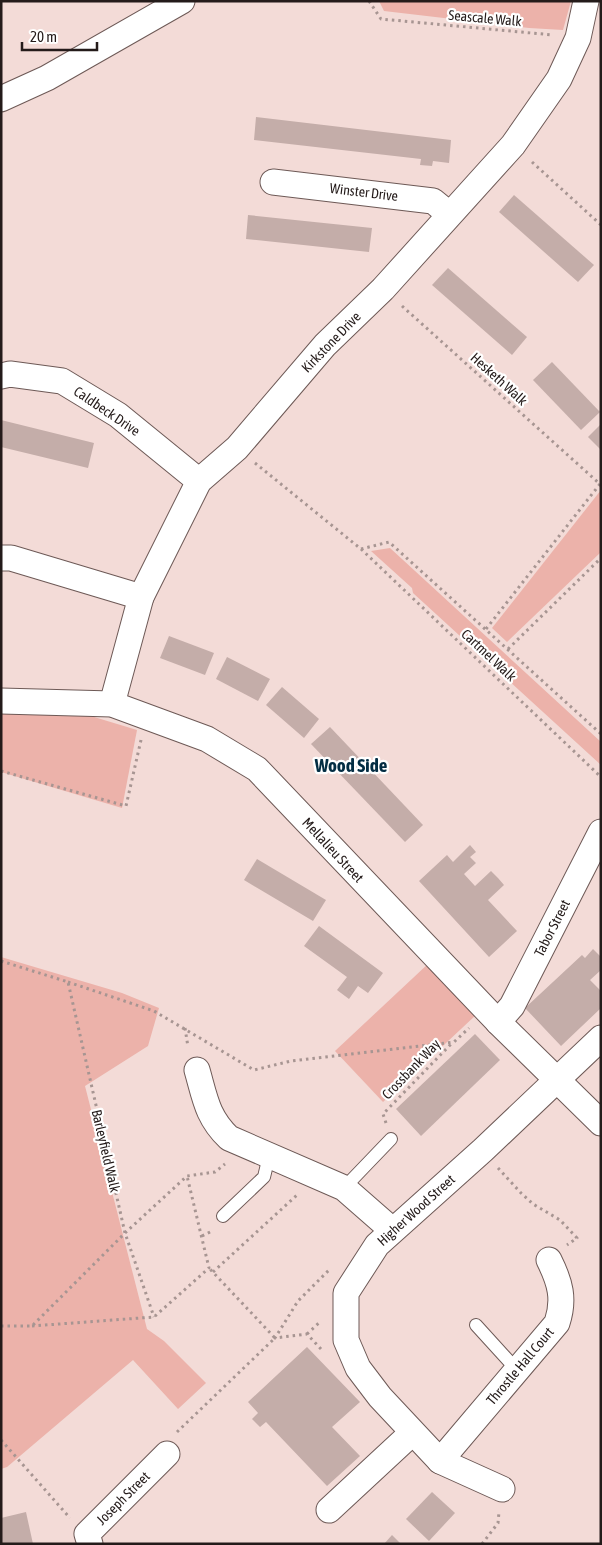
<svg xmlns="http://www.w3.org/2000/svg" width="602" height="1545" viewBox="0 0 602 1545" font-family="'Asap Condensed',sans-serif">
  <style>
    .green { fill: #ecb2aa }
    .building { fill: #c4ada9 }
    .lines { fill: none; stroke-linecap: round; stroke-linejoin: round }
    .service-casing { stroke: #6d5956; stroke-width: 14 }
    .minor-casing { stroke: #6d5956; stroke-width: 27 }
    .path { stroke: #a79592; stroke-width: 3; stroke-dasharray: 2.5 4; stroke-linecap: butt }
    .service { stroke: #fff; stroke-width: 12 }
    .minor { stroke: #fff; stroke-width: 25 }
    .labels { text-anchor: middle; stroke-width: 4.5; stroke-linejoin: round; paint-order: stroke }
    .street-label { font-size: 14px; fill: #241b1a; stroke: #fff }
    .district-label { font-size: 19px; font-weight: bold; fill: #032d43; stroke: #fff }
  </style>
  <rect width="100%" height="100%" fill="#f3dbd7"/>
  <g class="green">
    <path d="M379,1h192l-8,29 -34,-2 -145,-17z"/>
    <path d="M601,490v62l-94,90 -15,-14z"/>
    <path d="M390,548l211,194v23l-188,-172 -1,-5 -41,-37z"/>
    <path d="M71,710l66,20 -15,78 -121,-36v-61z"/>
    <path d="M1,957l121,36 37,15 -11,38 -63,40 62,243 17,12 42,42 -28,26 -45,-49 -126,107 -6,2z"/>
    <path d="M429,963l48,51 -94,88 -48,-51z"/>
  </g>
  <g class="building">
    <path d="M256,117l195,23 -2,23 -16,-2 -1,5 -12,-1 1,-6 -167,-19z"/>
    <path d="M514,195l80,70 -16,17 -79,-70z"/>
    <path d="M248,215l124,13 -3,24 -123,-13z"/>
    <path d="M448,268l79,69 -15,18 -80,-70z"/>
    <path d="M552,362l48,50 -19,18 -48,-50z"/>
    <path d="M1,420l93,23 -6,25 -87,-21z"/>
    <path d="M601,424v26l-13,-13z"/>
    <path d="M169,636l45,17 -9,22 -45,-17z"/>
    <path d="M227,657l43,22 -12,22 -42,-22z"/>
    <path d="M282,687l37,32 -15,19 -38,-33z"/>
    <path d="M330,727l93,98 -18,17 -94,-98z"/>
    <path d="M470,845l6,7 -6,5 6,6 -12,11 11,12 16,-15 7,7 6,7 -16,15 29,31 -28,26 -70,-76 28,-26 6,7z"/>
    <path d="M257,859l69,41 -13,21 -69,-41z"/>
    <path d="M319,926l64,47 -15,20 -10,-7 -9,13 -12,-9 10,-13 -43,-31z"/>
    <path d="M593,949l8,8v13l-11,10 11,11v17l-40,38 -36,-38 57,-53 3,3z"/>
    <path d="M475,1034l25,26 -79,76 -25,-27z"/>
    <path d="M307,1347l53,55 -28,25 28,29 -33,30 -61,-64 -6,5 -8,-8 6,-6 -10,-11z"/>
    <path d="M432,1492l23,21 -26,28 -23,-22z"/>
    <path d="M26,1512l7,32h-32v-26z"/>
    <path d="M392,1535l9,9h-17z"/>
  </g>
  <g class="lines">
    <g class="service-casing">
      <g id="service">
        <path d="M344,1188l47,-49"/>
        <path d="M223,1216l41,-39 5,-21"/>
        <path d="M476,1325l41,45"/>
      </g>
    </g>
    <g class="minor-casing">
      <g id="minor">
        <path d="M1,99l46,-21 135,-77"/>
        <path d="M273,182l160,19 16,13"/>
        <path d="M1,376l9,-2 52,7 56,34 81,66"/>
        <path d="M1,558h10l130,39"/>
        <path d="M1,701l111,3 95,35 50,30 241,253 103,101"/>
        <path d="M112,704l29,-107 58,-116 38,-33 88,-103 58,-56 130,-144 46,-66 19,-41 8,-37"/>
        <path d="M498,1022l14,-16 89,-174"/>
        <path d="M197,1070c8,28 10,47 32,68l115,50 48,42"/>
        <path d="M440,1461l117,-138c8,-24 3,-41 -8,-63"/>
        <path d="M502,1489l-62,-28 -60,-64 -22,-29 -12,-28v-47l31,-48 106,-95 118,-112"/>
        <path d="M329,1510l83,-77"/>
        <path d="M90,1544l-3,-10 80,-80"/>
      </g>
    </g>
    <g class="path">
      <path d="M369,1l12,18 172,16"/>
      <path d="M532,162l69,63"/>
      <path d="M402,306l199,179"/>
      <path d="M255,463l106,86 240,228"/>
      <path d="M361,549l28,-7 212,192"/>
      <path d="M486,629l114,-145"/>
      <path d="M508,649l93,-91"/>
      <path d="M1,771l125,35 15,-66"/>
      <path d="M1,961l67,21 57,251 29,84"/>
      <path d="M68,982l86,29 100,59 37,-9 163,-19 15,-14"/>
      <path d="M185,1028l3,19"/>
      <path d="M386,1123l-3,-9 69,-71"/>
      <path d="M498,1168l23,25 12,11 27,16 17,18 -10,7"/>
      <path d="M202,1236l10,-5"/>
      <path d="M213,1272l84,-77"/>
      <path d="M1,1326h31l93,-93 62,-57 28,-4 10,-8"/>
      <path d="M32,1326l122,-9 55,-49 -22,-92"/>
      <path d="M307,1334l14,-13"/>
      <path d="M321,1349l-14,-15 -32,4 23,-37 31,-31"/>
      <path d="M177,1432l98,-94 -66,-70"/>
      <path d="M1,1440l69,78"/>
      <path d="M482,1544l16,-21 1,-11"/>
    </g>
    <use href="#service" class="service"/>
    <use href="#minor" class="minor"/>
  </g>
  <g class="labels">
    <g class="street-label">
      <text transform="translate(485 18) rotate(5)" y="5">Seascale Walk</text>
      <text transform="translate(364 192) rotate(7)" y="5">Winster Drive</text>
      <text transform="translate(331 342) rotate(-46)" y="5">Kirkstone Drive</text>
      <text transform="translate(499 379) rotate(42)" y="5">Hesketh Walk</text>
      <text transform="translate(107 411) rotate(34)" y="5">Caldbeck Drive</text>
      <text transform="translate(489 655) rotate(43)" y="5">Cartmel Walk</text>
      <text transform="translate(333 850) rotate(47)" y="5">Mellalieu Street</text>
      <text transform="translate(552 928) rotate(-63)" y="5">Tabor Street</text>
      <text transform="translate(411 1069) rotate(-46)" y="5">Crossbank Way</text>
      <text transform="translate(106 1151) rotate(77)" y="5">Barleyfield Walk</text>
      <text transform="translate(416 1210) rotate(-42)" y="5">Higher Wood Street</text>
      <text transform="translate(520 1366) rotate(-50)" y="5">Throstle Hall Court</text>
      <text transform="translate(123 1498) rotate(-45)" y="5">Joseph Street</text>
    </g>
    <g class="district-label">
      <text x="351" y="772">Wood Side</text>
    </g>
  </g>
  <rect width="602" height="1545" fill="none" stroke="#241b1a" stroke-width="5"/>
  <path d="M22 42v8h75v-8" fill="none" stroke="#241b1a" stroke-width="2.5"/>
  <text x="30" y="42" font-size="15" fill="#241b1a" stroke="#ffffff" stroke-width="4" paint-order="stroke">20 m</text>
</svg>
